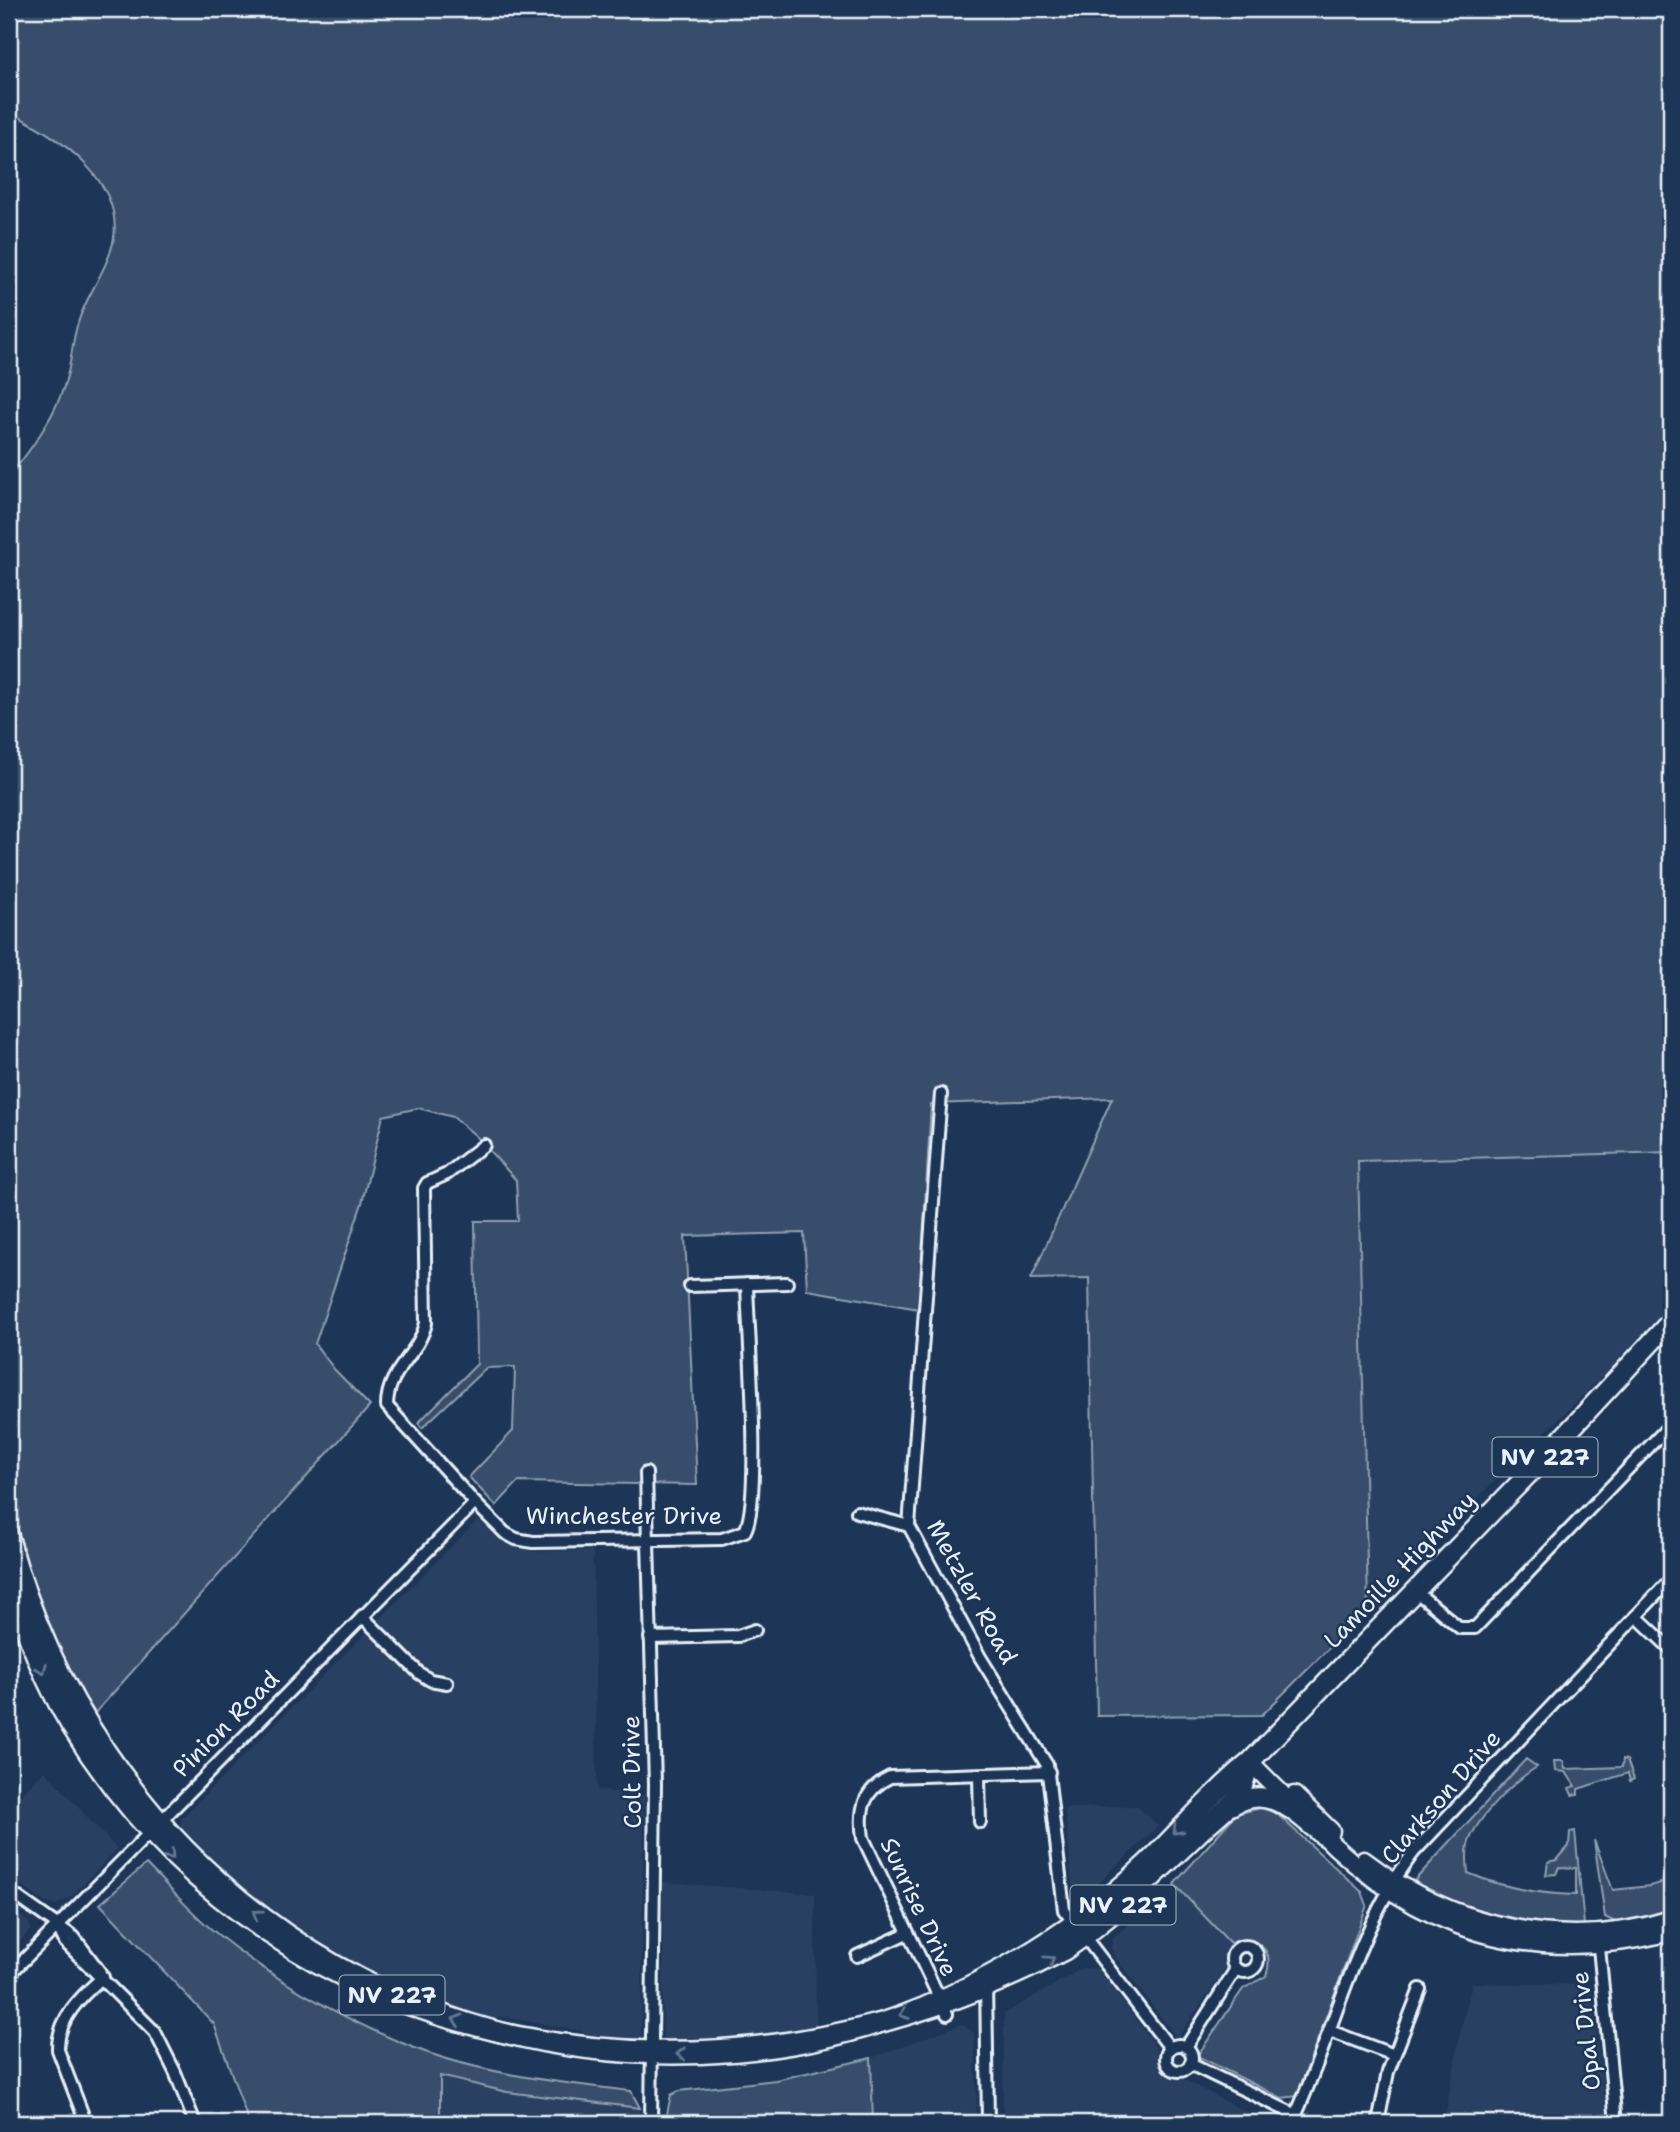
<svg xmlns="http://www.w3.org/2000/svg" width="1680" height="2132" viewBox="0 0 1680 2132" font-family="'Shantell Sans',sans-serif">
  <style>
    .built { fill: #2a4162 }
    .green { fill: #374d6c; stroke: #909fb2; stroke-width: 2 }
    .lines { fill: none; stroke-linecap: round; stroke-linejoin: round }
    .street-casing { stroke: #e8f1f8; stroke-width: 16 }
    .secondary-casing { stroke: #e8f1f8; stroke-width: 21 }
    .primary-casing { stroke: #e8f1f8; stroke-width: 23 }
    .street { stroke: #1d3557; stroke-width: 10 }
    .secondary { stroke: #1d3557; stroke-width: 16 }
    .primary { stroke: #1d3557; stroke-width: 18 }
    .oneway { stroke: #64778f }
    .labels { text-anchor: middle; stroke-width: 5; stroke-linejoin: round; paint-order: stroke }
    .shield { fill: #1d3557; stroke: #abb9c8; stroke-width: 2 }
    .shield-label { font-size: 23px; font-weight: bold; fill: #e8f1f8 }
    .street-label { font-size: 24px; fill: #e8f1f8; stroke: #1d3557 }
  </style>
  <rect width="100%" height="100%" fill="#1d3557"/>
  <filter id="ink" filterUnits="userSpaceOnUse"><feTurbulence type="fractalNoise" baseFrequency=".0143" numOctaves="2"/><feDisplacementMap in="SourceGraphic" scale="14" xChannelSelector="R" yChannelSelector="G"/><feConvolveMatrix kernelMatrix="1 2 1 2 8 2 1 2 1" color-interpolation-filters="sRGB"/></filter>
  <g filter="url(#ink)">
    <g class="built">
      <path d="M1671,1152v151l-66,71 -197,191 -40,44 -10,-448z"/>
      <path d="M478,1520l31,26 26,6 58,-1 4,239 47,5 -3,252 -58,-5v-11l-84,-15 -7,7 -101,-37 -55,-30 -67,-42 -90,-81 2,-14z"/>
      <path d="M9,1673l13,33 -13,13z"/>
      <path d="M45,1771l72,78 -46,48 -15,8 -10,-2 -37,-26v-70z"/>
      <path d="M1137,1806l21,20 -84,81 -9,-99z"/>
      <path d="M663,1882l152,12 1,139 -146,13 -7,-6z"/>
      <path d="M1174,1884l56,59 -5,13v14l-48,68 -62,-81 -4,-9 2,-10z"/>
      <path d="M9,1907l20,15 2,7 -22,24z"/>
      <path d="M1083,1968l15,1 53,71 7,13 1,14 109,56h-265l1,-109z"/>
      <path d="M1472,1983l119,2 16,138h-163l16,-90z"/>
      <path d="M962,2024l12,9 3,73 -4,17h-100l-2,-65z"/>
      <path d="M440,2076l67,16 133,16v15h-200z"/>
    </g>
    <g class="green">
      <path d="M9,9h1662v1143l-313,9 10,448 -106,106 -165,1 -8,-438 -58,1 81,-181 -181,6 -12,205 -112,-19 -3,-57 -119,3 12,249 -179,-3 -22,24 -27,-29 44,-46 2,-64 -29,1 -64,60 -4,-5 59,-59 -2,-143h43l-2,-41 -41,-45 -22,-18 -35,-9 -35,8 -21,87 -47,141 20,26 35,36 -275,307c-10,-15 -21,-30 -29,-45 -28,-56 -48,-124 -57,-185v-1006c23,-29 49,-64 58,-101 5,-17 5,-36 11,-53 7,-25 25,-47 33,-73 21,-65 -52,-114 -102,-138z"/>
      <path d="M1526,1759l11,8c-22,13 -62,52 -69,78 -2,9 -1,19 0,28 35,15 69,21 108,22v-27l-17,-1 -3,7 -10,1 2,-13 9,-2 12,-14 1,-14 5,-1 9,94c-33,4 -152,-16 -169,-45z"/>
      <path d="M1623,1759l4,1 7,19 -4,2 -2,-8 -50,16v5l-6,1 -3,-7 6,-2 -9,-14 -11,-1 -1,-10h9l2,8 57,-2z"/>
      <path d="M1261,1808l15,5 86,79 5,13 -70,191 -15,2 -85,-42 46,-67 23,-13c10,-29 -11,-40 -36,-33l-56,-59 62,-70z"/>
      <path d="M1594,1840l19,50 37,-4 21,-6v31l-52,13 -14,-7z"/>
      <path d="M146,1864c21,21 42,45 64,64 56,47 125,87 192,115 71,30 152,39 229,48l9,17 -133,-16 -67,-16v47h-191l-35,-99 -114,-120z"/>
      <path d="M871,2058l2,65h-208l6,-28 8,-4 97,-11z"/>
    </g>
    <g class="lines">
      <g class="street-casing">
        <g id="street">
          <path d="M941,1094l-32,432 71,131 67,108 17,145 106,138"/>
          <path d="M484,1145l-37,29 -20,9 -3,5 2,135c-7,32 -39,46 -39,83l88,97 30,30 11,6 17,3 189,-3 23,-8c17,-31 3,-202 2,-247"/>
          <path d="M690,1286l97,-3"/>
          <path d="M646,1473l9,311 -4,339"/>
          <path d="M857,1512l52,14"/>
          <path d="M1414,1590l46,38h15l196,-204"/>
          <path d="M362,1616l57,57 11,7 17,3"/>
          <path d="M1636,1616l35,33"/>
          <path d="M650,1638l88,-2 17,-6"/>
          <path d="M979,1775l1,47"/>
          <path d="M9,1891l65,46 26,35"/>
          <path d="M58,1927l7,15 90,90 20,40 20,51"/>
          <path d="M1598,1937l18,186"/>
          <circle cx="1245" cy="1959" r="13"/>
          <path d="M857,1956l50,-23"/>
          <path d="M9,1975l466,-472"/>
          <path d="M986,1980l2,143"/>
          <path d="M947,2014l-84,-176c-4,-28 0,-48 27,-61l159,-5"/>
          <path d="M1330,2031l64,24"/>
          <circle cx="1179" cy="2058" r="13"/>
          <path d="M1186,2047l50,-78"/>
          <path d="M1190,2064l106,51"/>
          <path d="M86,2123l-28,-73c-1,-31 23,-54 45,-73"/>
          <path d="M1292,2123c42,-88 62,-192 122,-271l257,-273"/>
          <path d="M1378,2123l10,-51 32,-83"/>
        </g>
      </g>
      <g class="secondary-casing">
        <g id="secondary">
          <path d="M1250,1762l48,48"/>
          <path d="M1294,1795l37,36"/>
          <path d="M1316,1828c101,104 214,139 355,104"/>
          <path d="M1364,1860c88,67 200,93 307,59"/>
        </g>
      </g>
      <g class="primary-casing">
        <g id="primary">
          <path d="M9,1537c84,314 365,529 691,517 76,-3 154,-18 224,-47 83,-36 159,-83 224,-145 35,-34 65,-70 102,-100l292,-302 129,-139"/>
          <path d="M9,1582c16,50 35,100 62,144 212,347 654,406 994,224 50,-34 92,-77 136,-119 12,-12 31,-25 39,-39 5,-9 7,-21 10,-30"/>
          <path d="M1231,1806c37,-24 64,7 93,30"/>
        </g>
      </g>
      <use href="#street" class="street"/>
      <use href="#secondary" class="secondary"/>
      <use href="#primary" class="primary"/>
    </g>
    <defs><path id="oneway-chevron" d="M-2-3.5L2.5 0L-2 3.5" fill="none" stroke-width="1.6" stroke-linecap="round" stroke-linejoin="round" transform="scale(1.75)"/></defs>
    <g class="oneway">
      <use href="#oneway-chevron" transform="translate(42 1669) rotate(68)"/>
      <use href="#oneway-chevron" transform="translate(1177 1830) rotate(133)"/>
      <use href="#oneway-chevron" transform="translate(170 1855) rotate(48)"/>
      <use href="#oneway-chevron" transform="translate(257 1914) rotate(-144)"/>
      <use href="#oneway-chevron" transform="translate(1050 1960) rotate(-34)"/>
      <use href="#oneway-chevron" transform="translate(904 2014) rotate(161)"/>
      <use href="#oneway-chevron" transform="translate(457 2020) rotate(-163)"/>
      <use href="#oneway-chevron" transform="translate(681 2054) rotate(179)"/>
    </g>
  </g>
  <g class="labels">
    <g class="shield">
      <rect x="1492.5" y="1437.5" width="105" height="39" rx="5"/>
      <rect x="1070.5" y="1885.5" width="105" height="39" rx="5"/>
      <rect x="339.5" y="1975.5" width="105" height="39" rx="5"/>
    </g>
    <g class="shield-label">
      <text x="1545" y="1465">NV 227</text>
      <text x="1123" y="1913">NV 227</text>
      <text x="392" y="2003">NV 227</text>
    </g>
    <g class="street-label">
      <text x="624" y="1524">Winchester Drive</text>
      <text transform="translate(1400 1570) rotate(-46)" y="8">Lamoille Highway</text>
      <text transform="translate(972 1592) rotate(61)" y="8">Metzler Road</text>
      <text transform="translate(226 1724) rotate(-45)" y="8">Pinion Road</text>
      <text transform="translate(632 1772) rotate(-91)" y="8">Colt Drive</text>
      <text transform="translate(1441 1797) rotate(-49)" y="8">Clarkson Drive</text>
      <text transform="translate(919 1907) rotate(65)" y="8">Sunrise Drive</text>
      <text transform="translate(1586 2031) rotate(-96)" y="8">Opal Drive</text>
    </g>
  </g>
  <rect width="1680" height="2132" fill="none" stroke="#1d3557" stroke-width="35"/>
  <rect x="18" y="18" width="1645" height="2097" fill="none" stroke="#e8f1f8" stroke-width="2.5" filter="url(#ink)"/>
</svg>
